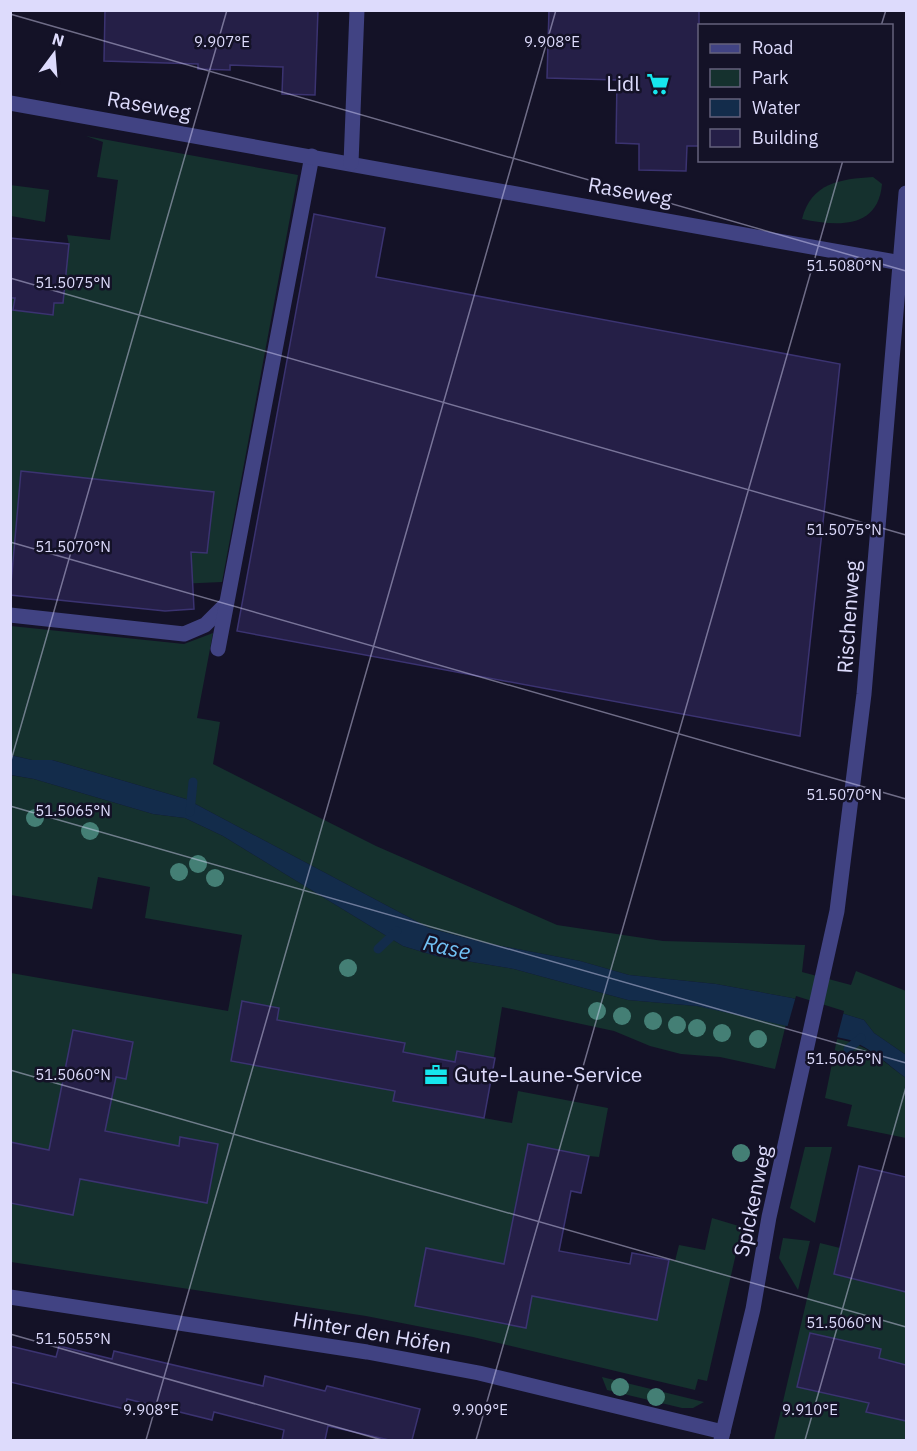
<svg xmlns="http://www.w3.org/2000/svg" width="917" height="1451" viewBox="0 0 917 1451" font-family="'IBM Plex Sans',sans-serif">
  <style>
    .green { fill: #15312e }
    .water { fill: #132c4b }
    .pier { fill: #141227 }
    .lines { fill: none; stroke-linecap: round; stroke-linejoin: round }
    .stream { stroke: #132c4b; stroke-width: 9 }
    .building { fill: #251f47; stroke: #3b3371; stroke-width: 1.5 }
    .lane { stroke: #414383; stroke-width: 15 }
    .street { stroke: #414383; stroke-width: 15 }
    .tree { fill: #447f75 }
    .ticks { fill: none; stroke: #dddbfc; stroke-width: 1.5; stroke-opacity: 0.45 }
    .labels { text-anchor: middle; stroke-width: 5; stroke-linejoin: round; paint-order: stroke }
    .poi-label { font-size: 21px; fill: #dddbfc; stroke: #141227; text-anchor: end }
    .street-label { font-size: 21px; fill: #dddbfc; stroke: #141227 }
    .water-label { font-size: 22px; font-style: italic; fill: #71c1f4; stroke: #141227 }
    .ticks-label { font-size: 15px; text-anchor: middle; fill: #dddbfc; stroke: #141227; stroke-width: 5; stroke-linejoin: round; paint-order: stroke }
  </style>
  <rect width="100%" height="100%" fill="#141227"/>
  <g class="green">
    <path d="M86,136l212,39 -76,407 -67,3 -144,-15v-272h4l-1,12 39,5 1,-12h9l6,-58 -2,-10 43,5 8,-60 -21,-3 6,-35z"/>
    <path d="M873,177l9,7c-4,46 -46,42 -80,35 9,-36 38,-40 71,-42z"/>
    <path d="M10,185l39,5 -4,32 -34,-6z"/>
    <path d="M11,626l173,18 29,-11 -16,85 23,4 -7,42 163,82 181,79 106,16 142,4 -3,27 49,13 5,-14 50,20v64l-32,-22 -10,-13 -72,-22 -76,-14 -87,-9 -49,-14 -95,-18 -56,-15 -243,-129 -134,-39h-20l-21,-5z"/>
    <path d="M10,775l24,4 119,35 32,4 38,18 180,110 33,10 78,13 114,31 69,6 89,18 -11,45 -55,-12 -39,-3 -31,-8 -36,-15 -112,-24 -18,111 28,5 6,-32 90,17 -9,49 -10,-1 -8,37 -10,-2 -12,60 70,13 3,-11 43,8 4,-16 26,5 7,-32 30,9 -35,154 -9,-2 -3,11 -222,-53 -107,-21 -355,-54v-289l217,38 14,-76 -97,-17 5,-31 -52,-10 -6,32 -81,-14z"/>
    <path d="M837,1039c29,4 45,22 69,39v60l-59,-12 5,-21 -27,-7z"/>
    <path d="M805,1147h27l-17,76 -25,-15z"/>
    <path d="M783,1238l27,3 -12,49 -19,-32z"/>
    <path d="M820,1243l20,5 -6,26 72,18v148h-132z"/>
    <path d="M602,1377l102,25 -11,6h-11l-75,-18z"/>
  </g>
  <path class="water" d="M10,755l22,5h20l134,39 243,129 56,15 95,18 49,14 87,9 76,14 72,22 10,13 32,22v23c-18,-13 -35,-30 -56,-38l-153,-34 -69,-6 -114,-31 -78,-13 -33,-10 -180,-110 -38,-18 -32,-4 -119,-35 -23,-4z"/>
  <path class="pier" d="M796,996l48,15 -8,31 -49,-14z"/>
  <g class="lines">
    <g class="stream">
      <path d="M190,812l3,-30"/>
      <path d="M378,949l19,-18"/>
      <path d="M848,1049l13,-11"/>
    </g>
  </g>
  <g class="building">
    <path d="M105,10h213l-3,85 -33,-1 1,-27 -53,-2v5l-32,-1v-5l-94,-3z"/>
    <path d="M549,10h150v136h-12l-1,25 -47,-1v-26l-23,-1 1,-63 -70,-2z"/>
    <path d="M314,214l71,14 -9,49 464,87 -40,372 -563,-105z"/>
    <path d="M10,238l59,6 -6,59h-9l-1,12 -40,-5 2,-12h-5z"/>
    <path d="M21,471l193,21 -7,61 -16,-1 3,57 -29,2 -155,-16z"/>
    <path d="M242,1001l37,7 -2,12 128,23 -2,9 52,10 2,-11 38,7 -11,60 -91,-17 2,-10 -164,-30z"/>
    <path d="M73,1030l60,12 -7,37 -10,-2 -11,54 74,15 1,-9 38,7 -11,59 -127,-24 -7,36 -63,-12v-61l39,8z"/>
    <path d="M528,1144l61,12 -8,37 -10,-2 -12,60 71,13 2,-11 37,7 -12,60 -125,-24 -6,32 -111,-22 11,-58 78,16z"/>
    <path d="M859,1166l47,11v115l-72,-18z"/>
    <path d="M810,1333l71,16 -2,9 27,7v56l-40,-9 3,-9 -72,-16z"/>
    <path d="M10,1346l46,11 3,-11 53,13 2,-8 149,35 2,-10 60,15 2,-5 93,23 -8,31h-23l-61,-14 -3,14h-43l2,-10 -70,-18 -2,8 -85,-21 -2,10 -115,-27z"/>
  </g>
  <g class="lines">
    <g class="lane">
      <path d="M10,615l174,19 21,-9 21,-21"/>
      <path d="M218,649l94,-493"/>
    </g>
    <g class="street">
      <path d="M10,103l891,160"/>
      <path d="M351,163l6,-153"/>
      <path d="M10,1297l357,55 112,21 244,59"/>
      <path d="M721,1440l32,-131 16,-92 68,-306 27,-217 42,-501"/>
    </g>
  </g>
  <g class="tree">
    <circle cx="35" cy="818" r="9"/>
    <circle cx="90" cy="831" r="9"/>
    <circle cx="198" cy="864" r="9"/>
    <circle cx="179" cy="872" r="9"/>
    <circle cx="215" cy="878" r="9"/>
    <circle cx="348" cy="968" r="9"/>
    <circle cx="597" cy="1011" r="9"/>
    <circle cx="622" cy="1016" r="9"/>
    <circle cx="653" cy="1021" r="9"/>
    <circle cx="677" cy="1025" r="9"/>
    <circle cx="697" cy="1028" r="9"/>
    <circle cx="722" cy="1033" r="9"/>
    <circle cx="758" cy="1039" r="9"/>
    <circle cx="741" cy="1153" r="9"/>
    <circle cx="620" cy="1387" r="9"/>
    <circle cx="656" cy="1397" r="9"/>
  </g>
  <path class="ticks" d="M10,14l896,257M881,26l5,-16M10,278l896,257M10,542l896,257M10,764l217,-754M10,806l896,257M10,1070l896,257M10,1334l372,106M146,1440l410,-1430M476,1440l367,-1280M805,1440l101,-353"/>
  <defs>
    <g id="supermarket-bare" transform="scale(1.8)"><path d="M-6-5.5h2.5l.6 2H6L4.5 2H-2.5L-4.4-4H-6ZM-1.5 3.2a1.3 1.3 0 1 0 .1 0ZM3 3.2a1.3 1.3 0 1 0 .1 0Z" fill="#16e7ee" stroke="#141227" stroke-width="2.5" paint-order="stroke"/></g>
    <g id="office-bare" transform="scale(1.8)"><path d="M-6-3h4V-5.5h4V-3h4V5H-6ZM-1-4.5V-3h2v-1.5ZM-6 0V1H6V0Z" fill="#16e7ee" stroke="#141227" stroke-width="2.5" paint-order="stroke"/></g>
  </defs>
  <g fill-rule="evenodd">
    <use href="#supermarket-bare" x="658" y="84"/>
    <use href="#office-bare" x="436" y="1075"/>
  </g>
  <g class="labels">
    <g class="poi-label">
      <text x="640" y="91">Lidl</text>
      <text x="454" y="1082" text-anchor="start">Gute-Laune-Service</text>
    </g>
    <g class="street-label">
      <text transform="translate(149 106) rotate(10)" y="7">Raseweg</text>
      <text transform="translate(630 192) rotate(10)" y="7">Raseweg</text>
      <text transform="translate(849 617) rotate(-86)" y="7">Rischenweg</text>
      <text transform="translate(753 1201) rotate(-78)" y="7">Spickenweg</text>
      <text transform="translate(372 1333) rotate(10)" y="7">Hinter den Höfen</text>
    </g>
    <g class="water-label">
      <text transform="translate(447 947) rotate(13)" y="8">Rase</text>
    </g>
  </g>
  <g class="ticks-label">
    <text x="222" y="47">9.907°E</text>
    <text x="552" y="47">9.908°E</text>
    <text x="844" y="271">51.5080°N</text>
    <text x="73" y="288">51.5075°N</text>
    <text x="844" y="535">51.5075°N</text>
    <text x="73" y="552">51.5070°N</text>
    <text x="844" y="800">51.5070°N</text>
    <text x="73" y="816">51.5065°N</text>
    <text x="844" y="1064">51.5065°N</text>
    <text x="73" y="1080">51.5060°N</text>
    <text x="844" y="1328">51.5060°N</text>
    <text x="73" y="1344">51.5055°N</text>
    <text x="151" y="1415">9.908°E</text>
    <text x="480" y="1415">9.909°E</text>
    <text x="810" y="1415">9.910°E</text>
  </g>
  <rect width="917" height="1451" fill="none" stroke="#dddbfc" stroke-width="24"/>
  <rect x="698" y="24" width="195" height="138" fill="#141227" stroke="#64627c" stroke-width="1.5"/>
  <rect x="710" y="44" width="30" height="9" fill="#414383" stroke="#64627c" stroke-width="1.5"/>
  <text x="752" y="54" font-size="18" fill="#dddbfc">Road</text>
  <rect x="710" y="69" width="30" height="18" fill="#15312e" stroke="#64627c" stroke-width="1.5"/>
  <text x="752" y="84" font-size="18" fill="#dddbfc">Park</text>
  <rect x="710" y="99" width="30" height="18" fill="#132c4b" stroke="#64627c" stroke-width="1.5"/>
  <text x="752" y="114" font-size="18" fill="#dddbfc">Water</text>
  <rect x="710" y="129" width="30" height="18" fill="#251f47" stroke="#64627c" stroke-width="1.5"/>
  <text x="752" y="144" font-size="18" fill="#dddbfc">Building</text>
  <g transform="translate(54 54) rotate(16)" stroke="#141227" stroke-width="4.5" paint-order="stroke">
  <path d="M0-4.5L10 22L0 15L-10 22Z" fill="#dddbfc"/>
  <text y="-9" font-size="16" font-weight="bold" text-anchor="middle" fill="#dddbfc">N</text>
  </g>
</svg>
